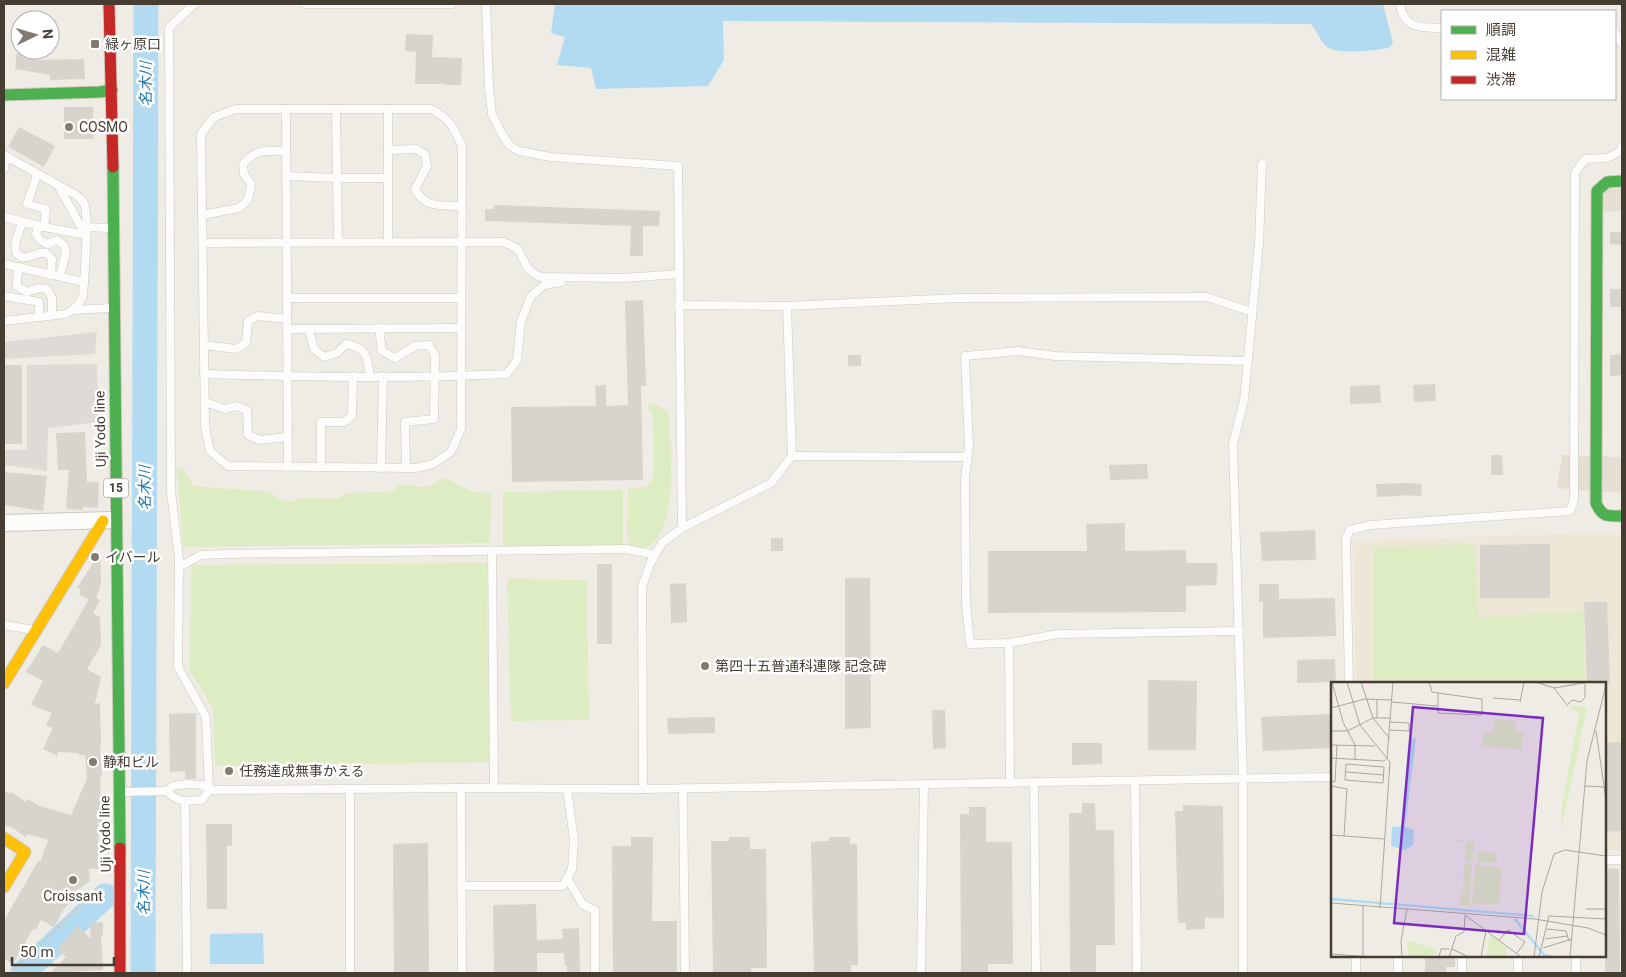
<svg xmlns="http://www.w3.org/2000/svg" width="1626" height="977" viewBox="0 0 1626 977" font-family="Roboto,'Noto Sans JP',sans-serif">
  <style>
    .residential { fill: #e4ded3 }
    .education { fill: #eee6d7 }
    .green { fill: #deecc3 }
    .parking { fill: #dedbd6 }
    .water { fill: #b2dbf2 }
    .lines { fill: none; stroke-linecap: round; stroke-linejoin: round }
    .river { stroke: #b2dbf2; stroke-width: 25 }
    .building { fill: #d7d3cd }
    .lane-casing { stroke: #cbc8c2; stroke-width: 9 }
    .street-casing { stroke: #cbc8c2; stroke-width: 18 }
    .fast-casing { stroke: #d0cabd; stroke-width: 13 }
    .slow-casing { stroke: #d0cabd; stroke-width: 13 }
    .jam-casing { stroke: #d0cabd; stroke-width: 13 }
    .path { stroke: #cecac5; stroke-width: 2.5; stroke-dasharray: 2.5 2.5; stroke-linecap: butt }
    .lane { stroke: #fdfcfb; stroke-width: 8 }
    .street { stroke: #fdfcfb; stroke-width: 16 }
    .fast { stroke: #4caf50; stroke-width: 11 }
    .slow { stroke: #ffc107; stroke-width: 11 }
    .jam { stroke: #c62828; stroke-width: 11 }
    .poi-dot { fill: #807a71; stroke: #fff; stroke-width: 2 }
    .labels { text-anchor: middle; stroke-width: 5; stroke-linejoin: round; paint-order: stroke }
    .shield { fill: #fff; stroke: #7d7770; stroke-width: 1 }
    .shield-label { font-size: 12px; font-weight: bold; fill: #453d32 }
    .poi-label { font-size: 14px; fill: #453d32; stroke: #fff; text-anchor: start }
    .street-label { font-size: 14px; fill: #453d32; stroke: #fff }
    .water-label { font-size: 15px; font-style: italic; fill: #217bb2; stroke: #fff }
    .inset-river { fill: none; stroke: #b2dbf2; stroke-width: 2.5 }
    .inset-road { fill: none; stroke: #aba69e; stroke-width: 1 }
    .view { fill: #7b2cbf; fill-opacity: 0.15; stroke: #7b2cbf; stroke-width: 2.5 }
    .inset-edge { fill: none; stroke: #453d32; stroke-width: 2.5 }
  </style>
  <rect width="100%" height="100%" fill="#efece6"/>
  <g class="residential">
    <path d="M1622,181v30l-25,1v-21z"/>
    <path d="M1562,455l60,2v36l-65,-5z"/>
  </g>
  <path class="education" d="M1591,533l31,1v316h-17v-167h-249l-3,-142z"/>
  <g class="green">
    <path d="M649,404c10,0 14,3 20,10 1,32 10,113 -20,132 -5,3 -13,0 -19,-1l-3,-5 1,-52 19,-1 7,-10v-45l-2,-18 -4,-5z"/>
    <path d="M177,468l7,1 9,17 77,6 8,7 12,3 9,-4 38,1 11,-6 28,-1 15,1 8,-8c21,-1 26,8 44,-8l29,15 20,1 -3,50 -306,4z"/>
    <path d="M623,490v56h-120v-54z"/>
    <path d="M1474,544l5,73 104,-6 2,72h-211v-136z"/>
    <path d="M487,563l2,199 -274,4 -2,-58 -23,-37 1,-106z"/>
    <path d="M507,579l80,1 2,140 -78,1z"/>
  </g>
  <g class="parking">
    <path d="M97,332l-2,22 -91,5v-17z"/>
    <path d="M97,364l1,58 -50,6 -1,43 -43,-6v-15h23v-85z"/>
  </g>
  <g class="water">
    <path d="M555,4h828l10,39 -4,5c-14,2 -55,9 -65,-4 -5,-6 -8,-14 -13,-20l-588,-3 1,39 -16,26 -112,3 -5,-21 -34,-3 8,-28 -14,-4z"/>
    <path d="M263,933l1,31h-54v-30z"/>
  </g>
  <g class="lines">
    <g class="river">
      <path d="M23,973l82,-77"/>
      <path d="M143,973l3,-969"/>
    </g>
  </g>
  <g class="building">
    <path d="M406,34l27,1 -1,22 30,1 -1,27h-15v-1h-31l1,-32 -11,-1z"/>
    <path d="M17,51l21,4 -1,5 47,-1 1,20 -35,1v-5l-35,-6z"/>
    <path d="M64,107h29l1,32h-30z"/>
    <path d="M19,127l36,19 -11,21 -36,-20z"/>
    <path d="M494,205l166,6 -1,15h-16v30h-13l1,-30 -146,-5v-12h9z"/>
    <path d="M1610,232h11v13l-11,-1z"/>
    <rect x="1610" y="289" width="12" height="18"/>
    <path d="M643,300l3,86h-5l2,94 -131,2 -1,-75 85,-1 -1,-20 11,-1v21l22,-1 -3,-104z"/>
    <path d="M1621,354l1,21 -12,1v-21z"/>
    <rect x="848" y="355" width="13" height="11"/>
    <rect x="4" y="365" width="18" height="79"/>
    <path d="M1435,384l1,17 -22,1 -1,-17z"/>
    <path d="M1380,385l1,18 -31,1v-18z"/>
    <path d="M85,432l2,50h12l-1,26 -15,-1v3h-2l-13,-1 -2,-2 3,-37h-11l-2,-37z"/>
    <path d="M1491,455h11l1,20h-12z"/>
    <path d="M1147,464l1,15 -38,1 -1,-15z"/>
    <path d="M4,472l43,4 -4,35 -39,-6z"/>
    <path d="M1407,483l15,1 -1,12 -20,-1v1l-24,1 -1,-13z"/>
    <path d="M1125,523v28l61,-1v13h31v4h1l-2,18 -30,1v26l-198,1v-62h99l-1,-27z"/>
    <path d="M1315,530l1,30 -54,1 -2,-29z"/>
    <rect x="771" y="538" width="12" height="13"/>
    <path d="M1550,544v54h-70v-53z"/>
    <path d="M100,552l1,32 -5,14 4,2 -7,13 7,4 1,28 -14,24 14,8 -6,27 5,-1 1,41h-1l2,33 -2,-1 2,46h-4l1,47h-10l1,12 -17,12 1,6 -10,10 -10,18 -13,-7 -5,10 -3,-1 -20,35 -9,-5v-38l34,-60 2,1 8,-22 -21,-6 -1,3 -15,-10 -7,-2v-35l6,4 1,-2 15,10 2,-3 12,7 31,9 16,-36 -2,-24h-6v-2l-21,-1 -1,4 -14,-7 10,-21 -7,-2 6,-13 -21,-8 12,-24 -17,-9 17,-27 15,8 31,-54 -10,-4 2,-6 -4,-1z"/>
    <rect x="597" y="564" width="15" height="80"/>
    <path d="M845,578h25l1,150 -26,1z"/>
    <path d="M686,583l1,39 -16,1 -1,-39z"/>
    <path d="M1259,584h20v15l56,-1 1,38 -73,2v-36h-4z"/>
    <path d="M1584,602h23l3,81h-23z"/>
    <path d="M1335,659l1,23 -39,1v-23z"/>
    <path d="M1148,680l49,1 -1,69h-48z"/>
    <path d="M932,710h13l1,38 -13,1z"/>
    <path d="M196,713v66h-11v-8l-15,1 -1,-58z"/>
    <path d="M1332,714v34l-69,3 -2,-34z"/>
    <path d="M715,717v16l-47,1 -1,-16z"/>
    <path d="M1622,742v89l-17,1v-89z"/>
    <path d="M1072,743h30v21l-30,1z"/>
    <path d="M1082,803h13l1,27h18l1,115h-19v28h-26l-1,-160h13z"/>
    <path d="M1183,805l40,1 1,112h-19v11l-19,1v-7h-8l-3,-112h8z"/>
    <path d="M969,807h17v35h26l1,122h-25v9h-27l-1,-159h9z"/>
    <path d="M206,824h26v22h-5v63h-20z"/>
    <path d="M631,837h22l-1,84h25v52h-64l-1,-127h19z"/>
    <path d="M729,837h21v12h16l1,119h-16v5h-38l-2,-132h18z"/>
    <path d="M829,837h21v7h7l1,121h-7v8h-37l-3,-131 18,-1z"/>
    <path d="M428,843l1,130h-35l-1,-129z"/>
    <path d="M1605,868l14,1 1,104h-15z"/>
    <path d="M536,904l1,36 26,-1 -1,-10 17,-1 1,45h-13v-7h-2l-1,-13h-27v20h-43l-1,-68z"/>
    <path d="M103,922v13h-2l2,35 -53,3 16,-16 -9,-8 21,-23 13,13 -1,-16z"/>
    <path d="M1425,956h30v11h-9v6h-21z"/>
  </g>
  <g class="lines">
    <g class="lane-casing">
      <g id="lane">
        <path d="M305,4h147"/>
        <path d="M486,4l3,84 3,26 10,20 8,12 9,5 31,6 128,9 4,362"/>
        <path d="M1400,4c4,25 22,24 42,24"/>
        <path d="M1615,32l7,12"/>
        <path d="M236,109h195c19,10 22,17 31,37l-1,283 -10,23 -18,12 -17,4 -188,-2 -18,-15 -5,-24 -4,-293 13,-17z"/>
        <path d="M286,109l2,358"/>
        <path d="M336,109l2,133"/>
        <path d="M388,150l28,-1 9,5 2,12 -12,23c10,20 27,16 46,17"/>
        <path d="M4,155l72,40c3,2 6,5 8,8 6,13 0,75 -1,93 -4,9 -8,13 -17,18l-62,7"/>
        <path d="M4,169l2,-13"/>
        <path d="M37,175l-10,29 19,5 -2,18"/>
        <path d="M286,176l51,2h50"/>
        <path d="M58,185l27,49"/>
        <path d="M202,215l37,-7 9,-8 3,-16 -7,-10 -1,-10c13,-16 25,-13 43,-13"/>
        <path d="M4,217l40,10 42,8"/>
        <path d="M23,222c-4,9 -17,37 4,35 8,-1 11,-6 19,-4l6,6 -1,16"/>
        <path d="M39,226l-3,8 5,7 7,3 9,-4 7,5 2,7 -6,24"/>
        <path d="M86,227l23,1"/>
        <path d="M388,242v-133"/>
        <path d="M203,243l301,-1 14,7 10,20 12,8 83,1 56,-4"/>
        <path d="M4,264l80,18"/>
        <path d="M19,267l-2,13v6l10,6 12,-4 8,1 5,9v17"/>
        <path d="M4,296l35,6v15"/>
        <path d="M287,298h174"/>
        <path d="M679,305l108,1 172,-8 248,-1 45,15"/>
        <path d="M73,310l37,-2"/>
        <path d="M379,328l3,23 13,7 20,-12 14,-1 6,10 -1,64 -29,3 1,46"/>
        <path d="M287,329l174,-1"/>
        <path d="M309,329l5,20 10,8 13,-4 9,-9c22,4 21,13 24,32"/>
        <path d="M204,345l32,4 10,-6 2,-22 10,-5 29,3"/>
        <path d="M204,374c101,3 202,5 303,0l10,-14 4,-39 10,-25 13,-11 17,-3"/>
        <path d="M205,402l20,7 11,-3 11,4 1,25 12,5 27,-3"/>
        <path d="M792,456l175,1"/>
        <path d="M321,467v-45h23l8,-6 1,-40"/>
        <path d="M381,468l2,-92"/>
        <path d="M492,550l2,238"/>
        <path d="M179,567l22,-12 21,-1 404,-5 29,6"/>
        <path d="M4,625l30,5"/>
        <path d="M1239,631l-181,3 -49,9 -39,1 -4,-41 -1,-125 4,-32 -4,-90 53,-5 37,5 193,5"/>
        <path d="M1009,643l1,140"/>
        <path d="M1349,683l-3,-144 4,-9 21,-5 199,-14 4,-11 1,-327 10,-14 22,-1 14,-7 1,-4"/>
        <path d="M1135,781l2,192"/>
        <path d="M1034,782l2,191"/>
        <path d="M461,788l1,185"/>
        <path d="M683,788l2,185"/>
        <path d="M643,789l-1,-202 8,-23 12,-21 20,-15 89,-45 21,-27 -5,-150"/>
        <path d="M350,790v183"/>
        <path d="M167,791c10,12 20,10 35,9l7,-10 -3,-73 -28,-50 1,-109 -8,-67 -2,-463 25,-24"/>
        <path d="M121,792l46,-1 6,-5 14,-2 16,1 6,5 252,-2 182,1 689,-12"/>
        <path d="M185,801l2,172"/>
        <path d="M1605,860h17"/>
        <path d="M567,878l16,27 12,5v63"/>
        <path d="M461,886h102l9,-17 2,-29 -7,-51"/>
        <path d="M1356,956v17"/>
        <path d="M1462,956v17"/>
        <path d="M1518,956v17"/>
        <path d="M921,973l3,-188"/>
        <path d="M1243,973v-194l-10,-335 11,-44 15,-157 3,-79"/>
        <path d="M1398,973v-17"/>
        <path d="M1576,973v-17"/>
      </g>
    </g>
    <g class="street-casing">
      <path id="street" d="M4,523l108,-3"/>
    </g>
    <g class="fast-casing">
      <g id="fast">
        <path d="M4,95l96,-3 12,-2"/>
        <path d="M113,167l7,681"/>
        <path d="M1622,181l-15,1 -10,9 -1,312c6,14 11,13 26,13"/>
      </g>
    </g>
    <g class="slow-casing">
      <g id="slow">
        <path d="M4,683l99,-162"/>
        <path d="M4,838l21,14 -21,35"/>
      </g>
    </g>
    <g class="jam-casing">
      <g id="jam">
        <path d="M109,4l4,163"/>
        <path d="M120,848v125"/>
      </g>
    </g>
    <path class="path" d="M11,973l90,-87"/>
    <use href="#lane" class="lane"/>
    <use href="#street" class="street"/>
    <use href="#fast" class="fast"/>
    <use href="#slow" class="slow"/>
    <use href="#jam" class="jam"/>
  </g>
  <g class="poi-dot">
    <rect x="90" y="39" width="10" height="10" rx="2.5"/>
    <circle cx="69" cy="127" r="5"/>
    <circle cx="95" cy="557" r="5"/>
    <circle cx="705" cy="666" r="5"/>
    <circle cx="93" cy="762" r="5"/>
    <circle cx="229" cy="771" r="5"/>
    <circle cx="73" cy="880" r="5"/>
  </g>
  <g class="labels">
    <rect class="shield" x="103.5" y="478.5" width="25" height="19" rx="4"/>
    <g class="shield-label">
      <text x="116" y="492">15</text>
    </g>
    <g class="poi-label">
      <text x="105" y="49">緑ヶ原口</text>
      <text x="79" y="132">COSMO</text>
      <text x="105" y="562">イバール</text>
      <text x="715" y="671">第四十五普通科連隊 記念碑</text>
      <text x="103" y="767">静和ビル</text>
      <text x="239" y="776">任務達成無事かえる</text>
      <text x="73" y="901" text-anchor="middle">Croissant</text>
    </g>
    <g class="street-label">
      <text transform="translate(100 429) rotate(-91)" y="5">Uji Yodo line</text>
      <text transform="translate(105 834) rotate(-91)" y="5">Uji Yodo line</text>
    </g>
    <g class="water-label">
      <text transform="translate(146 84) rotate(-90)" y="5">名木川</text>
      <text transform="translate(145 488) rotate(-90)" y="5">名木川</text>
      <text transform="translate(144 893) rotate(-90)" y="5">名木川</text>
    </g>
  </g>
  <g transform="translate(1331 682)">
    <rect width="275" height="275" fill="#efece6"/>
    <path d="M238,23l18,3 -26,122v-19l18,-97zM163,37l22,2 -1,11h8l-1,18 -39,-4 1,-13h9zM126,157l17,4 -1,19h-8l1,-20 -11,-1zM147,170l19,1 -1,10 -19,-1zM134,181l7,1 -3,41h-11l6,-15 -1,-20zM144,183l26,2 -2,36 -27,1zM159,253l16,12v10h-20zM76,258l29,10v5l-28,2z" fill="#deecc3"/>
    <path d="M85,56l-11,89 9,3 -1,15 -8,5 -14,-4 1,-19 9,-1 8,-87z" fill="#b2dbf2"/>
    <path class="inset-river" d="M0,217l203,17M184,237l29,36 10,2"/>
    <path class="inset-road" d="M1,0l11,40 12,23v15M16,0l13,43 30,37 -10,146M30,0l12,36 17,21M98,0l3,10 6,1 43,6h1v16l-44,-2v-20M204,0l19,6 35,-6M223,6l14,18M162,16l27,2M61,20l45,4M189,20l4,-20M237,22l4,-4 9,2 4,-5v-13M0,26l34,-9 26,1M46,36v-18M59,48l19,1v-8l-19,-1M0,49h16l26,-13h18M265,49l10,69M0,63l44,1M0,76l53,3 3,-3 6,-76M15,82l38,3 -1,16 -38,-3zM15,90l38,3M0,99l4,1 2,-37M0,104l16,3 -3,47M254,104l19,1M0,153l54,4M0,221l204,16 53,9 18,7M32,224v51M255,227h20M134,233l56,42M216,247l19,2 3,10M214,257l22,-3M168,258l9,-10 17,12 -8,11M212,266l29,-9M121,267l17,8M0,272l40,3M71,275l-1,-16 6,-32M108,275l2,-8h8M118,275l7,-21 8,-4 1,-17M150,275l5,-26M203,275l8,-65 12,-38 11,-4 41,6M208,275l10,-41 57,3M239,275l17,-196 19,-76"/>
    <path class="view" d="M82,25l130,11 -19,216 -130,-11z"/>
    <rect width="275" height="275" class="inset-edge"/>
  </g>
  <rect width="1626" height="977" fill="none" stroke="#453d32" stroke-width="10"/>
  <rect x="1441" y="10" width="175" height="90" fill="#ffffff" stroke="#b5b1ad"/>
  <rect x="1451" y="26" width="25" height="8" fill="#4caf50" stroke="#b5b1ad"/>
  <text x="1486" y="35" font-size="15" fill="#453d32">順調</text>
  <rect x="1451" y="51" width="25" height="8" fill="#ffc107" stroke="#b5b1ad"/>
  <text x="1486" y="60" font-size="15" fill="#453d32">混雑</text>
  <rect x="1451" y="76" width="25" height="8" fill="#c62828" stroke="#b5b1ad"/>
  <text x="1486" y="85" font-size="15" fill="#453d32">渋滞</text>
  <g transform="translate(35 35) rotate(85)"><circle r="24" fill="#ffffff" stroke="#b5b1ad"/>
  <path d="M0-4L9 19L0 12L-9 19Z" fill="#807a71"/>
  <text y="-8" font-size="14" font-weight="bold" text-anchor="middle" fill="#453d32">N</text>
  </g>
  <path d="M12 957v8h102v-8" fill="none" stroke="#453d32" stroke-width="2.5"/>
  <text x="20" y="957" font-size="15" fill="#453d32" stroke="#ffffff" stroke-width="4" paint-order="stroke">50 m</text>
</svg>
